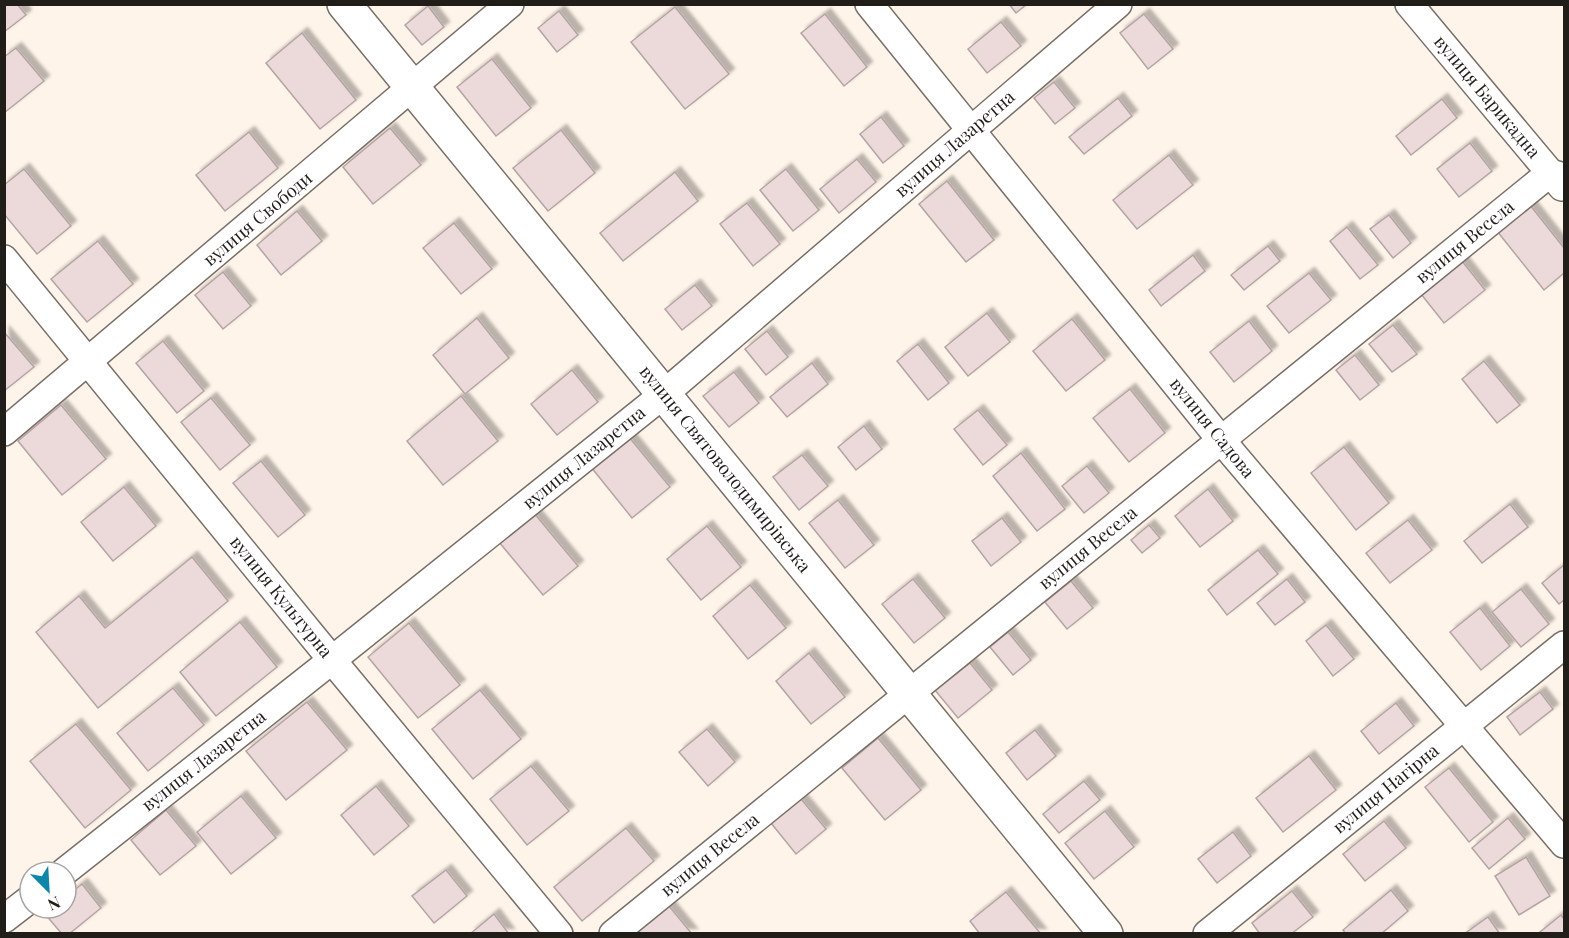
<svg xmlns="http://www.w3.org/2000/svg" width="1569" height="938" viewBox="0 0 1569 938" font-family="'Playfair Display',serif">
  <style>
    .building { fill: #ebdad9; stroke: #b4a4a3; stroke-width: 1.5; filter: url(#shadow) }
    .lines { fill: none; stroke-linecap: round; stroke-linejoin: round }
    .street-casing { stroke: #786f66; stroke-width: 30 }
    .secondary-casing { stroke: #786f66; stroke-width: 36 }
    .street { stroke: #fff; stroke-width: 27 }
    .secondary { stroke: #fff; stroke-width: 33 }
    .labels { text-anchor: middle; stroke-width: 6; stroke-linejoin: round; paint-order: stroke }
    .street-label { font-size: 18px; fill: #211d19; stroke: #fff }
  </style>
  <defs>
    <filter id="shadow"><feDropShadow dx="5.5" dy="-5.5" stdDeviation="1.5" flood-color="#0004"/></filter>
  </defs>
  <rect width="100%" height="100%" fill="#fff4e9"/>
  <g class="building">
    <path d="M4,4h13l9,11 -22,17z"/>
    <path d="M1009,4h18l-11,9z"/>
    <path d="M428,6l16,21 -22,18 -17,-20z"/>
    <path d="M675,7l54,67 -44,35 -54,-67z"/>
    <path d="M559,11l19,24 -21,17 -19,-24z"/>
    <path d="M825,14l42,53 -23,19 -43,-53z"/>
    <path d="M1144,14l29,35 -25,20 -28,-36z"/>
    <path d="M1001,22l20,24 -34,27 -19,-24z"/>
    <path d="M302,33l54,67 -36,29 -54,-66z"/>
    <path d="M16,48l28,33 -40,32v-56z"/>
    <path d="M492,59l39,49 -35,28 -39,-49z"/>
    <path d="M1054,82l21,26 -20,16 -21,-26z"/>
    <path d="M1118,98l14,18 -48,38 -15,-17z"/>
    <path d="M1442,99l15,19 -46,37 -15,-19z"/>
    <path d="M881,117l23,29 -21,17 -23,-29z"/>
    <path d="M390,128l31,37 -48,39 -30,-37z"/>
    <path d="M561,130l34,43 -47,38 -35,-43z"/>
    <path d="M249,132l29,36 -53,43 -29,-36z"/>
    <path d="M1470,143l22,28 -33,26 -22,-28z"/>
    <path d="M1169,155l24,30 -56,44 -24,-29z"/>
    <path d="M857,159l19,23 -37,31 -19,-24z"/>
    <path d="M24,169l47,57 -34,28 -33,-40v-29z"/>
    <path d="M786,169l33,41 -26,21 -33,-41z"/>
    <path d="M675,172l23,29 -75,60 -23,-28z"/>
    <path d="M947,181l47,59 -28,22 -47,-58z"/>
    <path d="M747,203l33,41 -27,22 -33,-42z"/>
    <path d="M1530,205l34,43v25l-20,17 -47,-59z"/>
    <path d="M297,211l25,30 -41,34 -24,-30z"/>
    <path d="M1389,215l22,28 -18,15 -23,-29z"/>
    <path d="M454,223l38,46 -31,25 -38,-46z"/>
    <path d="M1347,227l31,38 -18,14 -30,-38z"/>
    <path d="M98,241l35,43 -46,38 -36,-43z"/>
    <path d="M1268,246l12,15 -36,29 -13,-15z"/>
    <path d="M1193,255l12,16 -44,35 -12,-16z"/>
    <path d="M1462,261l23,29 -41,33 -23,-29z"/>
    <path d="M223,272l28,34 -28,23 -28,-34z"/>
    <path d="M1309,273l22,27 -42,33 -22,-27z"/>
    <path d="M695,285l17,21 -30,24 -17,-21z"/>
    <path d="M987,313l23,29 -42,34 -23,-29z"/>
    <path d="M477,318l32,40 -44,36 -32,-39z"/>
    <path d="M1072,319l33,41 -39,31 -33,-40z"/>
    <path d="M1249,321l23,30 -38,31 -24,-30z"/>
    <path d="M1393,325l24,29 -25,18 -23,-28z"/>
    <path d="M767,331l21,26 -22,18 -21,-26z"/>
    <path d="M4,332l30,35 -30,24z"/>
    <path d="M163,341l41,50 -27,22 -41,-50z"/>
    <path d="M918,344l31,39 -21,17 -31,-39z"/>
    <path d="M1355,355l24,30 -19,15 -24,-30z"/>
    <path d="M1484,361l36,44 -23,18 -35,-44z"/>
    <path d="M812,363l16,21 -41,33 -17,-20z"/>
    <path d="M572,370l26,32 -41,33 -26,-31z"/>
    <path d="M734,372l25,31 -30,24 -26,-31z"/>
    <path d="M1130,389l35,44 -36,29 -36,-44z"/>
    <path d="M461,396l37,45 -55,44 -36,-44z"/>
    <path d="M211,398l39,47 -30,25 -39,-48z"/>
    <path d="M61,405l45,54 -44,36 -44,-54z"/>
    <path d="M978,410l29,35 -24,20 -29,-36z"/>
    <path d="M864,426l18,23 -26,21 -18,-23z"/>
    <path d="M629,437l41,50 -38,31 -41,-51z"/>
    <path d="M1344,447l45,56 -33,27 -45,-57z"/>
    <path d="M1021,453l44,56 -28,22 -44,-55z"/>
    <path d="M802,455l26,31 -29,24 -26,-33z"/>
    <path d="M261,461l44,54 -27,22 -45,-54z"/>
    <path d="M1087,466l22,27 -25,20 -22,-27z"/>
    <path d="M124,487l32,39 -43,35 -32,-39z"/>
    <path d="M1208,489l25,32 -33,26 -25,-31z"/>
    <path d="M838,500l36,45 -29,23 -36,-45z"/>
    <path d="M1510,504l18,23 -46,36 -18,-22z"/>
    <path d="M534,513l44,53 -35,29 -44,-53z"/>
    <path d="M1002,518l19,24 -30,24 -19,-25z"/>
    <path d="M1408,520l24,30 -42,33 -24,-30z"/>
    <path d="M1149,525l11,13 -18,15 -11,-13z"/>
    <path d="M707,526l34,41 -40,33 -34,-41z"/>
    <path d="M1258,550l20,24 -51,41 -19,-25z"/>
    <path d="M192,557l36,44 -130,107 -62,-76 43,-36 26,32z"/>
    <path d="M1564,565v35l-5,4 -17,-21z"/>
    <path d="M913,579l32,39 -31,25 -32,-39z"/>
    <path d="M1287,579l18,23 -30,23 -18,-22z"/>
    <path d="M1071,581l22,27 -26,21 -22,-27z"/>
    <path d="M750,585l36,43 -38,31 -35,-43z"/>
    <path d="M1521,589l28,35 -28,23 -29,-35z"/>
    <path d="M1480,608l30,38 -29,24 -31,-38z"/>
    <path d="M240,622l37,45 -61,49 -36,-44z"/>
    <path d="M409,623l51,62 -42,33 -50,-61z"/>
    <path d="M1326,625l28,34 -21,17 -27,-35z"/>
    <path d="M1008,632l23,28 -18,15 -23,-28z"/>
    <path d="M809,653l36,44 -34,27 -35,-43z"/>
    <path d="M970,663l22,27 -34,28 -23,-28z"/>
    <path d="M173,688l31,37 -56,46 -31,-38z"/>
    <path d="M480,690l41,49 -48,40 -41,-50z"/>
    <path d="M1540,692l13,17 -33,26 -13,-18z"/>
    <path d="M307,702l40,48 -61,50 -40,-49z"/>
    <path d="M1396,703l18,23 -35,28 -18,-23z"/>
    <path d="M76,724l55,66 -46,38 -55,-67z"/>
    <path d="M707,729l28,33 -27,24 -29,-34z"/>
    <path d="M1035,730l21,26 -29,24 -21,-27z"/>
    <path d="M878,738l43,52 -36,30 -43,-52z"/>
    <path d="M1309,756l27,34 -53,42 -27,-34z"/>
    <path d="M531,766l38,45 -42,34 -37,-46z"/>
    <path d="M1449,768l44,54 -24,20 -44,-55z"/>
    <path d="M1084,781l16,19 -41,33 -16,-19z"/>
    <path d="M376,786l33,40 -35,29 -33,-40z"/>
    <path d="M241,796l35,42 -45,36 -34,-42z"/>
    <path d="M801,799l25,30 -30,25 -25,-31z"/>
    <path d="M166,810l30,36 -36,29 -29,-35z"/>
    <path d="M1105,811l29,36 -40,32 -29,-36z"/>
    <path d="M1508,818l17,21 -36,30 -17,-21z"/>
    <path d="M1384,821l22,27 -41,33 -22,-27z"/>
    <path d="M626,828l28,33 -72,60 -28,-34z"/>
    <path d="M1233,832l18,24 -34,27 -19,-24z"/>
    <path d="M1526,857l24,39 -31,19 -24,-39z"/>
    <path d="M446,870l21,26 -33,27 -22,-27z"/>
    <path d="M82,884l19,24 -32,26h-7l-17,-20 7,-6h14v-11z"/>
    <path d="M1391,890l17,21 -27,23h-35l-3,-4z"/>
    <path d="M1292,891l21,26 -22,17h-31l-8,-11z"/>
    <path d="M1006,892l35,42h-61l-10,-13z"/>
    <path d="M669,906l23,28h-57z"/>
    <path d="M494,914l15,20h-39z"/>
    <path d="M1561,915l3,4v15h-23l-1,-2z"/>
    <path d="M1488,917l12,17h-36z"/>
  </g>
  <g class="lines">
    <g class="street-casing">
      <g id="street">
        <path d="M869,4l352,436 343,404"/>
        <path d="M1409,4l153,183"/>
        <path d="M4,259l328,401 227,274"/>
        <path d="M4,432l506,-428"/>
        <path d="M64,872l268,-212 332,-266 454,-390"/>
        <path d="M4,919l26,-20"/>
        <path d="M613,934l937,-761 14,4"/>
        <path d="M1207,934l357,-289"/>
      </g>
    </g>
    <g class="secondary-casing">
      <path id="secondary" d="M344,4l762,930"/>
    </g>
    <use href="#street" class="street"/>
    <use href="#secondary" class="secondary"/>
  </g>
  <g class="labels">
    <g class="street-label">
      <text transform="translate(1487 97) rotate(50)" y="6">вулиця Барикадна</text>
      <text transform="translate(955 144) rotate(-41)" y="6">вулиця Лазаретна</text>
      <text transform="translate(258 219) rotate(-40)" y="6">вулиця Свободи</text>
      <text transform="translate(1465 242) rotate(-39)" y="6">вулиця Весела</text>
      <text transform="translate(1212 428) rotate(51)" y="6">вулиця Садова</text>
      <text transform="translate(584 458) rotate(-39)" y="6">вулиця Лазаретна</text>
      <text transform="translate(725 469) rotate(51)" y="6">вулиця Святоволодимирівська</text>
      <text transform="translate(1088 548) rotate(-39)" y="6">вулиця Весела</text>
      <text transform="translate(281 597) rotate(51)" y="6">вулиця Культурна</text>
      <text transform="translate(204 761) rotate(-38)" y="6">вулиця Лазаретна</text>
      <text transform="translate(1386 789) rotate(-39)" y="6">вулиця Нагірна</text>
      <text transform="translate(710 855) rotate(-39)" y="6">вулиця Весела</text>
    </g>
  </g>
  <rect width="1569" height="938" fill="none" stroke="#211d19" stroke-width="12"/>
  <g transform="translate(48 890) rotate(156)"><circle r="28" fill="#ffffff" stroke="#a6a5a3" stroke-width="1.5"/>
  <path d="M0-4.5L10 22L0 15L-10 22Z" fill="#0a87aa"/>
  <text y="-9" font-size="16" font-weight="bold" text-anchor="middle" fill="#211d19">N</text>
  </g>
</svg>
